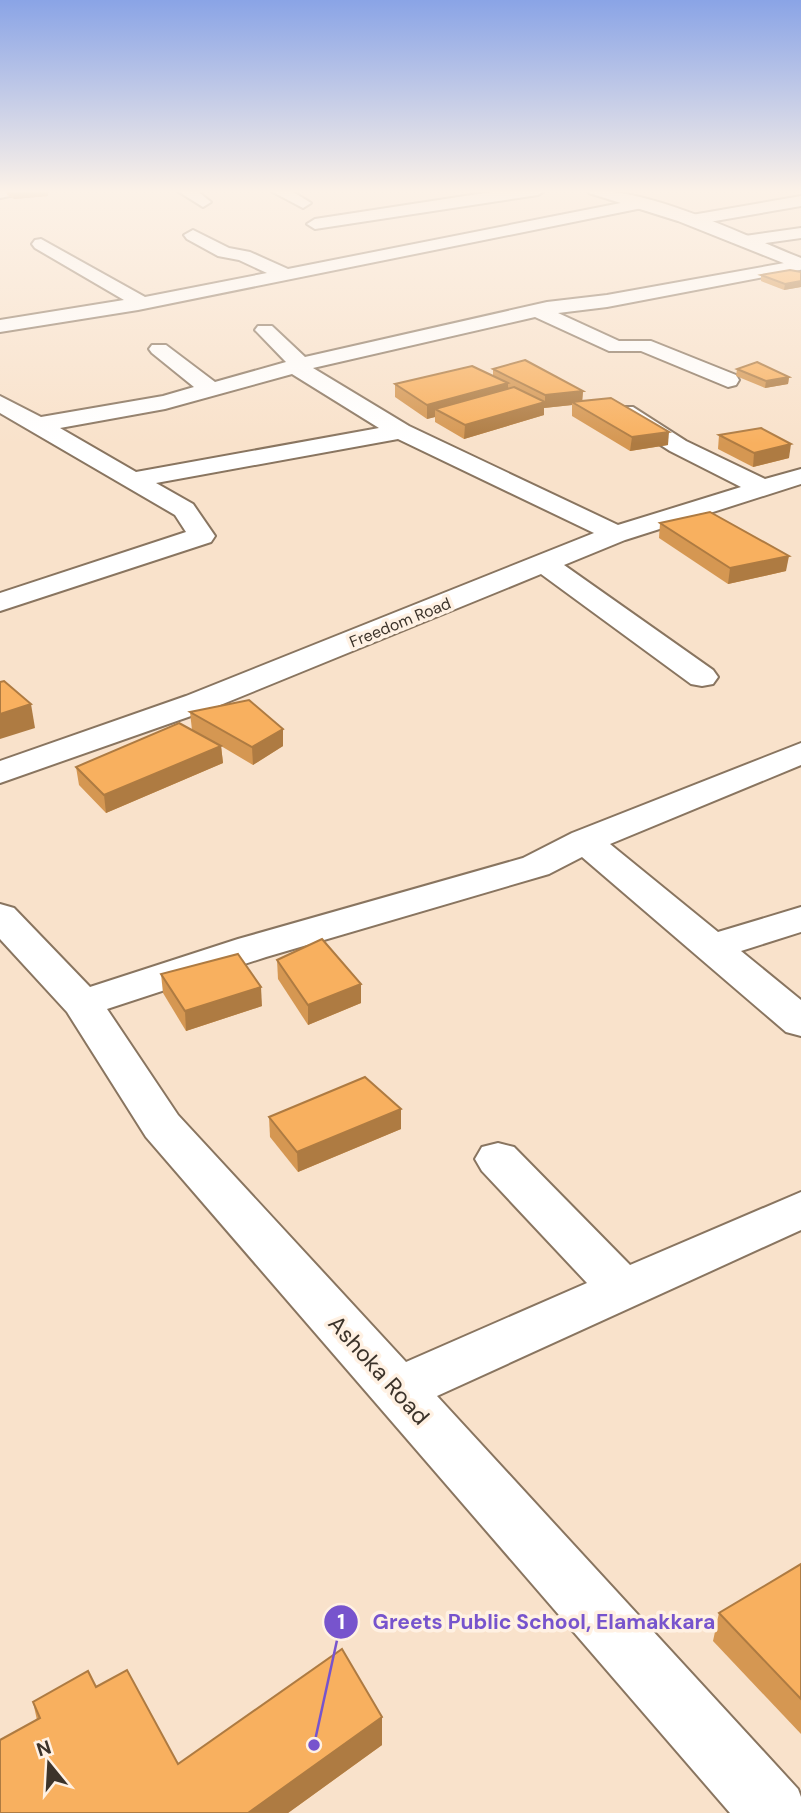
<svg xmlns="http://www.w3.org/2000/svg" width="801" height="1813" viewBox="0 0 801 1813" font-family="'DM Sans',sans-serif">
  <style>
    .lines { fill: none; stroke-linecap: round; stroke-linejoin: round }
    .minor-casing { stroke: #897560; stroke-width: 4 }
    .tertiary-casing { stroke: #897560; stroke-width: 4 }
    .minor { fill: #fff; fill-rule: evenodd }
    .tertiary { fill: #fff; fill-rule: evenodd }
    .wall { fill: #d59752 }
    .shaded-wall { fill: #ae7b42 }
    .building { fill: #f8b05f; stroke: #ae7b42; stroke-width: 2 }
    .labels { text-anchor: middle; stroke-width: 7; stroke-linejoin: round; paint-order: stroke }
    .far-street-label { font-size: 16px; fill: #3c332a; stroke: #fff1e3 }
    .near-street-label { font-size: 23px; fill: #3c332a; stroke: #fff1e3 }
    .leader { fill: none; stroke: #7754cd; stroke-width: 2.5 }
    .callout-dot { fill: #7754cd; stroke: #fff1e3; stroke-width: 2.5 }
    .mark-label { font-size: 21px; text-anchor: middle; font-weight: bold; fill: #fff }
    .callout-label { font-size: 21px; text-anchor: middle; font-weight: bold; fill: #7754cd; stroke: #fff1e3; stroke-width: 7; stroke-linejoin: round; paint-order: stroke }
  </style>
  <rect width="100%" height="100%" fill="#f9e2cb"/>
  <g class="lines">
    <g class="minor-casing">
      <g id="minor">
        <path d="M0,190h27l-2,3 -25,5z"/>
        <path d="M176,190h20l15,12 -8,5z"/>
        <path d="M269,190h21l21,13 -8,5z"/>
        <path d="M504,190h42l-8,5 -223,34 -8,-5 8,-5z"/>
        <path d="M801,196v10l-109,19 -8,-5 8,-5z"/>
        <path d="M641,199l6,2 2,3 -2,3 -509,103 -138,22v-12l124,-20 -89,-52 -3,-4 3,-4 6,-1 104,58 122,-24 -28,-13 -21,-4 -31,-17 -3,-4 9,-5 36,18 21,4 38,17z"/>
        <path d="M801,228v10l-56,8 -9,-5 9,-5z"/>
        <path d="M801,260l-1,10 -193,37 -49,6 61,28h32l85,34 3,5 -3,5 -8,2 -87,-36h-32l-74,-34 -222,51 96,58 209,99 123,-38 -71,-36 -53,-34 -3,-5 3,-5h16l53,34 79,38 36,-10v15l-176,56 -61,25 149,105 5,7 -5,7 -11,2 -11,-2 -150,-110 -333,136 -208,73v-22l186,-65 408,-163 -196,-94 -242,44 37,21 22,32 -4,6 -211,69v-18l186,-61 -11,-17 -175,-102v-17l41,21 122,-21 31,-9 -42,-34 -3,-4 3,-4h14l49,37 71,-20 -31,-32 3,-4h14l33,31 242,-55 60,-7zM292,374l87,54 -243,44 -76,-44 105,-19z"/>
        <path d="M801,743v22l-191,79 108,88 83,-25v25l-60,19 60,49v36l-15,-4 -204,-175 -33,17 -283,83 -159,52 71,106 228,247 181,-79 -105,-112 -7,-12 7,-12 16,-4 16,4 116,118 171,-73v38l-364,166 361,393 3,8v16h-71l-584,-676 -79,-125 -67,-73v-35l14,4 76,79 148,-48 285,-81 49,-25z"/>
      </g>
    </g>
    <g class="tertiary-casing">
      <path id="tertiary" d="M587,190c68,0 151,43 214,68v12l-123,-49 -89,-28z"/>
    </g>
    <use href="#minor" class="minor"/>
    <use href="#tertiary" class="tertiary"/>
  </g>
  <g class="wall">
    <path d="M6,190h42v6l-34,3 -7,-4z"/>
    <path d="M801,272v15l-17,3 -23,-9v-6z"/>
    <path d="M493,369l90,22 -1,10 86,44 -38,6 -58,-35v-11l-28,3v7l-80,24 -29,-17v-5l-8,2 -32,-22v-13l98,-8z"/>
    <path d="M737,369l52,8 -1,7 -23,4 -29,-12z"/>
    <path d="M719,435l70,23 -36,9 -35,-18z"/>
    <path d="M660,523l126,48 -58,13 -69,-46z"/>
    <path d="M190,712l93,17v17l-30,19 -32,-19 2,17 -117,50 -27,-28 -3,-18 116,-37z"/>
    <path d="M277,960l84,43 -53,22 -30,-46z"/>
    <path d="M161,974l101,32 -76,25 -23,-38z"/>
    <path d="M269,1117l132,12 -103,43 -28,-35z"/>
    <path d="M801,1564v170l-88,-93 6,-28z"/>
    <path d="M96,1687l82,77 204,-47v28l-94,68 -251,-93 -4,-18z"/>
  </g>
  <g class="shaded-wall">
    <path d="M48,190v6l-34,3 -1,-5z"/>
    <path d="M801,281v6l-17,3 1,-6z"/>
    <path d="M789,377l-1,7 -23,4 1,-7z"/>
    <path d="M508,383v13l-73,13v8l-8,2v-14z"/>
    <path d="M583,391l-1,13 -10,-2v3l-28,3v7l-80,24 1,-14 80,-23v-7z"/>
    <path d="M669,432l-1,13 -38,6 2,-14z"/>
    <path d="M791,444l-2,14 -36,9 1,-14z"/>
    <path d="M789,556l-3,15 -58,13 2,-16z"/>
    <path d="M31,704l4,24 -35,11v-25z"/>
    <path d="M283,729v17l-30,19 -1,-18z"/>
    <path d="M221,746l2,17 -117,50 -2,-18z"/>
    <path d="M361,984v19l-53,22v-20z"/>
    <path d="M261,987l1,19 -76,25 -1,-20z"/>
    <path d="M401,1109v20l-103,43 -1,-20z"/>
    <path d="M382,1717v28l-94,68h-40z"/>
  </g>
  <g class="building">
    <path d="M7,190h40l-34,4z"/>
    <path d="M790,270l11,2v9l-16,3 -24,-9z"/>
    <path d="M525,360l58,31 -38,4 -52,-26z"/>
    <path d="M757,362l32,15 -23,4 -29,-12z"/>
    <path d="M472,366l36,17 -81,22 -32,-21z"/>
    <path d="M514,387l31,15 -80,23 -30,-16z"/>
    <path d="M611,398l58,34 -37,5 -60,-35z"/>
    <path d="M761,428l30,16 -37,9 -35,-18z"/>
    <path d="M710,512l79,44 -59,12 -70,-45z"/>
    <path d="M4,681l27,23 -31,10v-32z"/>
    <path d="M249,700l34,29 -31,18 -62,-35z"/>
    <path d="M179,723l42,23 -117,49 -28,-28z"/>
    <path d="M322,939l39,45 -53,21 -31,-45z"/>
    <path d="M238,954l23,33 -76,24 -24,-37z"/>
    <path d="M365,1077l36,32 -104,43 -28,-35z"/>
    <path d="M801,1564v135l-82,-86z"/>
    <path d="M342,1649l40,68 -134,96h-248v-73l40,-22 -7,-16 55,-31 8,16 31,-17 51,94z"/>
  </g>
  <linearGradient id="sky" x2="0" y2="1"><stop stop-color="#8aa4e6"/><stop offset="0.43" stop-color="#fcf2e8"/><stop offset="1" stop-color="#fcf2e8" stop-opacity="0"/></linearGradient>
  <rect width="801" height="444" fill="url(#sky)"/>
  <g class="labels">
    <g class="far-street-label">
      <text transform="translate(400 622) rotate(-22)" y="6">Freedom Road</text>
    </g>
    <g class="near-street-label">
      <text transform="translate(379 1370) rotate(48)" y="8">Ashoka Road</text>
    </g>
  </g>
  <path class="leader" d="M314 1745L341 1622"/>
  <g class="callout-dot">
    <circle cx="314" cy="1745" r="7"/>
    <circle cx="341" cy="1622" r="18"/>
  </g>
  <g class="mark-label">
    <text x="341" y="1629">1</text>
  </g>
  <g class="callout-label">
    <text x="544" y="1629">Greets Public School, Elamakkara</text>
  </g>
  <g transform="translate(49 1764) rotate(342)" stroke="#fff1e3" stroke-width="5" paint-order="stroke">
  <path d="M0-5L12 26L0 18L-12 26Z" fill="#3c332a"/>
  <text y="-10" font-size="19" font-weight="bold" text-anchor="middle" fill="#3c332a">N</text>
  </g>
</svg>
